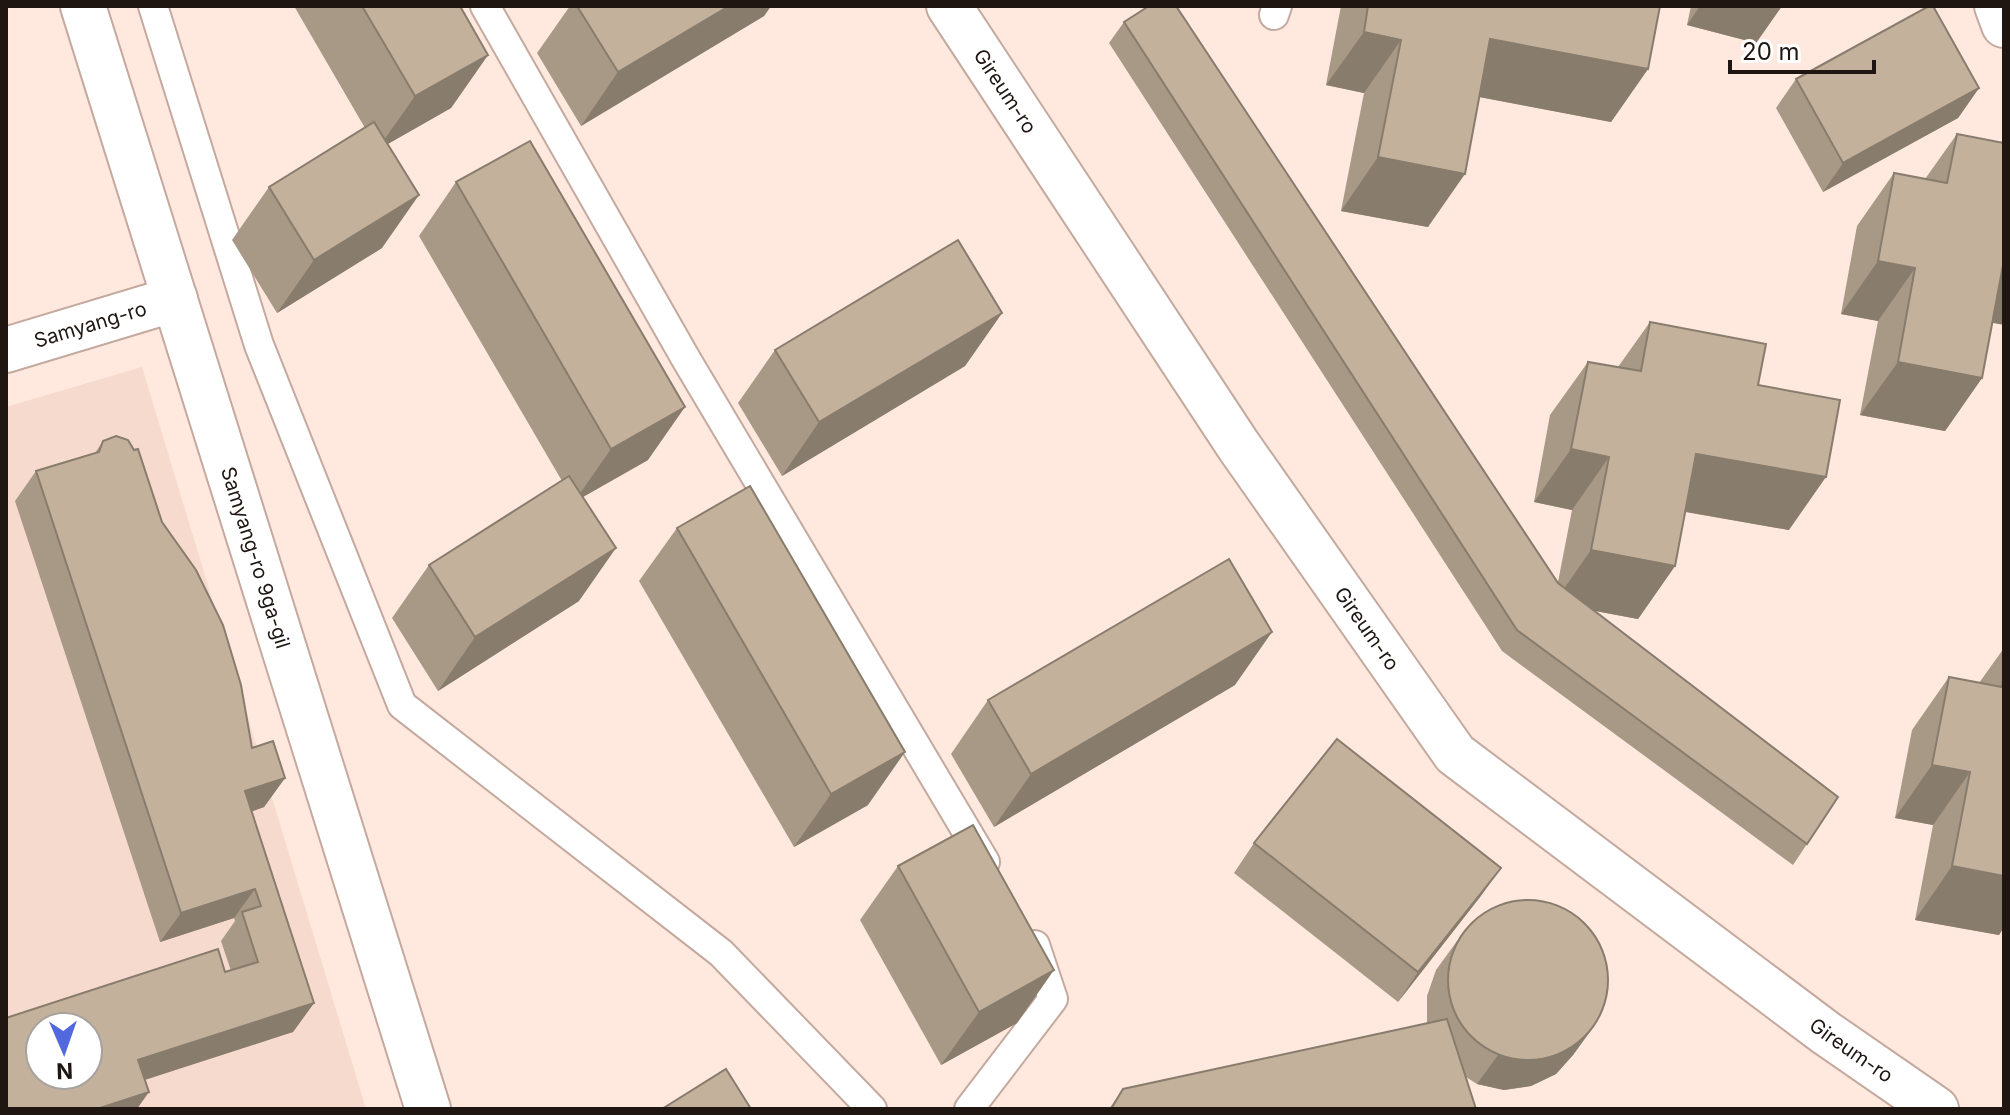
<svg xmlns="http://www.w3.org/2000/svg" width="2010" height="1115" viewBox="0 0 2010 1115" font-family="Inter,sans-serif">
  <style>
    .built { fill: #f7dace; fill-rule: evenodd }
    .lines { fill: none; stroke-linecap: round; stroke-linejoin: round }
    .service-casing { stroke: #c4a99e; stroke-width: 32 }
    .minor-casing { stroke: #c4a99e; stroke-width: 48 }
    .tertiary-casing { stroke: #c4a99e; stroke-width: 48 }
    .service { stroke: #fff; stroke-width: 28 }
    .minor { stroke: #fff; stroke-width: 44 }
    .tertiary { stroke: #fff; stroke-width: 44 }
    .wall { fill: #a89886 }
    .shaded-wall { fill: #887c6d }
    .building { fill: #c3b19c; stroke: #887c6d; stroke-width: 2; fill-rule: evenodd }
    .labels { text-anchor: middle; stroke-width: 7; stroke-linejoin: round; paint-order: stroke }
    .street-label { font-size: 20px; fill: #1f1612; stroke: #fff }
  </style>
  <rect width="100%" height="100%" fill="#ffe8de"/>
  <path class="built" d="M142,367l224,742h-360v-702zM40,1027h48v48h-48z"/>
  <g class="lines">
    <g class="service-casing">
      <g id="service">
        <path d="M153,6l106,339 143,360 319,248 151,156"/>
        <path d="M485,6l201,353 299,503"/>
        <path d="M1274,15l3,-9"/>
        <path d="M969,1109l84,-110 -18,-54"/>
      </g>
    </g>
    <g class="minor-casing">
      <g id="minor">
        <path id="s1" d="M83,6l345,1103"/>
        <path d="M1997,6l7,19"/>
        <path id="s2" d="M6,350l169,-51"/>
      </g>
    </g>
    <g class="tertiary-casing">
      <g id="tertiary">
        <path id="s3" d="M949,6l289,439 217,309 371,279 110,76"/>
      </g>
    </g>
    <use href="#service" class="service"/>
    <use href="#minor" class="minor"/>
    <use href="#tertiary" class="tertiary"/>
  </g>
  <g class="wall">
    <path d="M294,6h166l28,49 -37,53 -63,36 -6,104 -105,65 -45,-73 37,-53 96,-59z"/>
    <path d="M570,6h201l-7,10 -183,110 -44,-73z"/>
    <path d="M1341,6h319l-12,63 -37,53 -132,-25 -51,130 -87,-16 23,-118 -38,-8z"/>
    <path d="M1691,6h91l-26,37 -69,-18z"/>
    <path d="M1124,22l434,560 14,-72 -38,-8 16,-87 38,-53 30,5 32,-45 108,63 31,145 -104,-18 -10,54 -37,53 -43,-8 212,233 -14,21 -291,-214 -393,-608z"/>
    <path d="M1796,79l183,9 -21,30 -135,74 -47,-84z"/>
    <path d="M1957,134l35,189 -10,55 -37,53 -85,-16 18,-94 -37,-7 16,-88 37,-53 31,6z"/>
    <path d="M456,182l192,278 -65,37 -4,104 -141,90 -46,-73 37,-53 133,-84 -143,-245z"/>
    <path d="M1002,313l-37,53 -183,110 -44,-73 37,-53z"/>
    <path d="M103,441l59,81 90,226 33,30 -21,29 -13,5 63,191 -21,29 -287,77 219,-137 6,-1 -10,-30 14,-20 -1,-3 -74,24 -145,-441 21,-30 59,-18z"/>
    <path d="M677,528l191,277 -74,42 -155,-266z"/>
    <path d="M2004,648v279l-5,8 -84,-15 18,-95 -38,-7 17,-88 37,-53 30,6z"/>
    <path d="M1235,685l-241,142 -43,-73 37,-54z"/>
    <path d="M1254,843l247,25 -21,29 -82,105 -164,-129z"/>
    <path d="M898,866l119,157 -76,42 -81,-145z"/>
    <path d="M1457,941l137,85 -21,29 -17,19 -25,12 -27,4 -27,-6 -11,-7 10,32h-367l14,-20 304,-66v-27l9,-26z"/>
  </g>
  <g class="shaded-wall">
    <path d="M729,6h42l-7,10 -183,110 37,-54z"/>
    <path d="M1700,6h82l-26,37 -69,-18z"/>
    <path d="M1364,32l37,8 -37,53 -38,-8z"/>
    <path d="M1490,39l158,30 -37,53 -158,-30z"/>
    <path d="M488,55l-37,53 -74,42 38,-54z"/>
    <path d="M1979,88l-21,30 -135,74 20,-29z"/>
    <path d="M1378,157l87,17 -37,53 -87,-16z"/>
    <path d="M419,195l-37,53 -105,65 37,-53z"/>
    <path d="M1878,261l37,7 -37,53 -37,-7z"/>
    <path d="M2003,265h1v60l-38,-7z"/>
    <path d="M1002,313l-37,53 -183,110 37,-54z"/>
    <path d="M1898,362l84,16 -37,53 -85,-16z"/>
    <path d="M685,407l-37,53 -74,42 37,-53z"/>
    <path d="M1571,449l38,8 -37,53 -38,-8z"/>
    <path d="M1696,454l130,23 -37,53 -130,-23z"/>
    <path d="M616,548l-37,53 -141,90 37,-54z"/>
    <path d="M1591,550l84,16 -37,53 -84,-16z"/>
    <path d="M1272,632l-37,53 -241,142 37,-53z"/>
    <path d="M905,752l-37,53 -74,42 37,-53z"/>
    <path d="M1932,765l38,7 -37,53 -38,-7z"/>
    <path d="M285,778l-21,29 -40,14 21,-30z"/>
    <path d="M1952,866l52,10v51l-5,8 -84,-15z"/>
    <path d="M1501,868l-21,29 -82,105 20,-30z"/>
    <path d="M255,889l-21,29 -74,24 21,-29z"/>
    <path d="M1054,970l-37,53 -76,42 38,-53z"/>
    <path d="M314,1003l-21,29 -176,57 21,-29z"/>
    <path d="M1594,1026l-21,29 -17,19 -25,12 -27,4 -27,-6 21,-29z"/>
    <path d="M149,1092l-12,17h-40z"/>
  </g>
  <g class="building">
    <path d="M362,6h98l28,49 -73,41z"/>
    <path d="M577,6h152l-111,66z"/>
    <path d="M1149,6h27l382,577 280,214 -31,47 -290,-214 -393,-608z"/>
    <path d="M1368,6h292l-12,63 -158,-30 -25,135 -87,-17 23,-117 -37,-8z"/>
    <path d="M1929,6h4l46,82 -136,75 -47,-84z"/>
    <path d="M374,122l45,73 -105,65 -45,-73z"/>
    <path d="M1957,134l47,9v122h-1l-21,113 -84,-16 17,-94 -37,-7 16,-88 53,10z"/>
    <path d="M530,141l155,266 -74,42 -155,-267z"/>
    <path d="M958,240l44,73 -183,109 -44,-72z"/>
    <path d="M1650,322l116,22 -8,41 82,15 -14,77 -130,-23 -21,112 -84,-16 18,-93 -38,-8 17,-87 53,9z"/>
    <path d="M116,436l12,4 6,10 4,-1 24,73 34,48 27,55 18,60 11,63 21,-7 12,37 -40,13 69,212 -176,57 11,32 -52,17h-91v-91l212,-69 7,23 33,-10 -16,-50 19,-6 -6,-17 -74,24 -145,-442 63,-19 4,-11zM40,1027h48v48h-48z"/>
    <path d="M569,476l47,72 -141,89 -46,-72z"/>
    <path d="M750,486l155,266 -74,42 -154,-266z"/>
    <path d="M1229,559l43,73 -241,142 -43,-74z"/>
    <path d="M2004,674v202l-52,-10 18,-94 -38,-7 17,-88 53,10z"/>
    <path d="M1337,739l164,129 -83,104 -164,-129z"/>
    <path d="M973,825l81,145 -75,42 -81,-146z"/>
    <circle cx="1528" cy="980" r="80"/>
    <path d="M1447,1019l29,90h-365l12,-20z"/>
    <path d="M726,1069l25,40h-89z"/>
  </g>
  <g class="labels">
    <g class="street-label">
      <text dy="7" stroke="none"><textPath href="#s3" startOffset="102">Gireum-ro</textPath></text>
      <text dy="7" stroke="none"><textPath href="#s2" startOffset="88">Samyang-ro</textPath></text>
      <text dy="7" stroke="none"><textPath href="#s1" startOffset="578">Samyang-ro 9ga-gil</textPath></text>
      <text dy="7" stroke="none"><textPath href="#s3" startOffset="750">Gireum-ro</textPath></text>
      <text dy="7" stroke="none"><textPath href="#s3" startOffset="1398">Gireum-ro</textPath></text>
    </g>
  </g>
  <rect width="2010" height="1115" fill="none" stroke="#1f1612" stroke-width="16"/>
  <g transform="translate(64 1051) rotate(178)"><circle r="38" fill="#ffffff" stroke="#a5a2a0" stroke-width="2"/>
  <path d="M0-6L14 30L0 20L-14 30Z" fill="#5168de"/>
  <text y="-12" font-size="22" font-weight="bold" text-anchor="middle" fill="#1f1612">N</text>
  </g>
  <path d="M1730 60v12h144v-12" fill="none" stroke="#1f1612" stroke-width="4"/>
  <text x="1742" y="60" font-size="24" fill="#1f1612" stroke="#ffffff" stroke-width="6" paint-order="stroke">20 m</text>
</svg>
